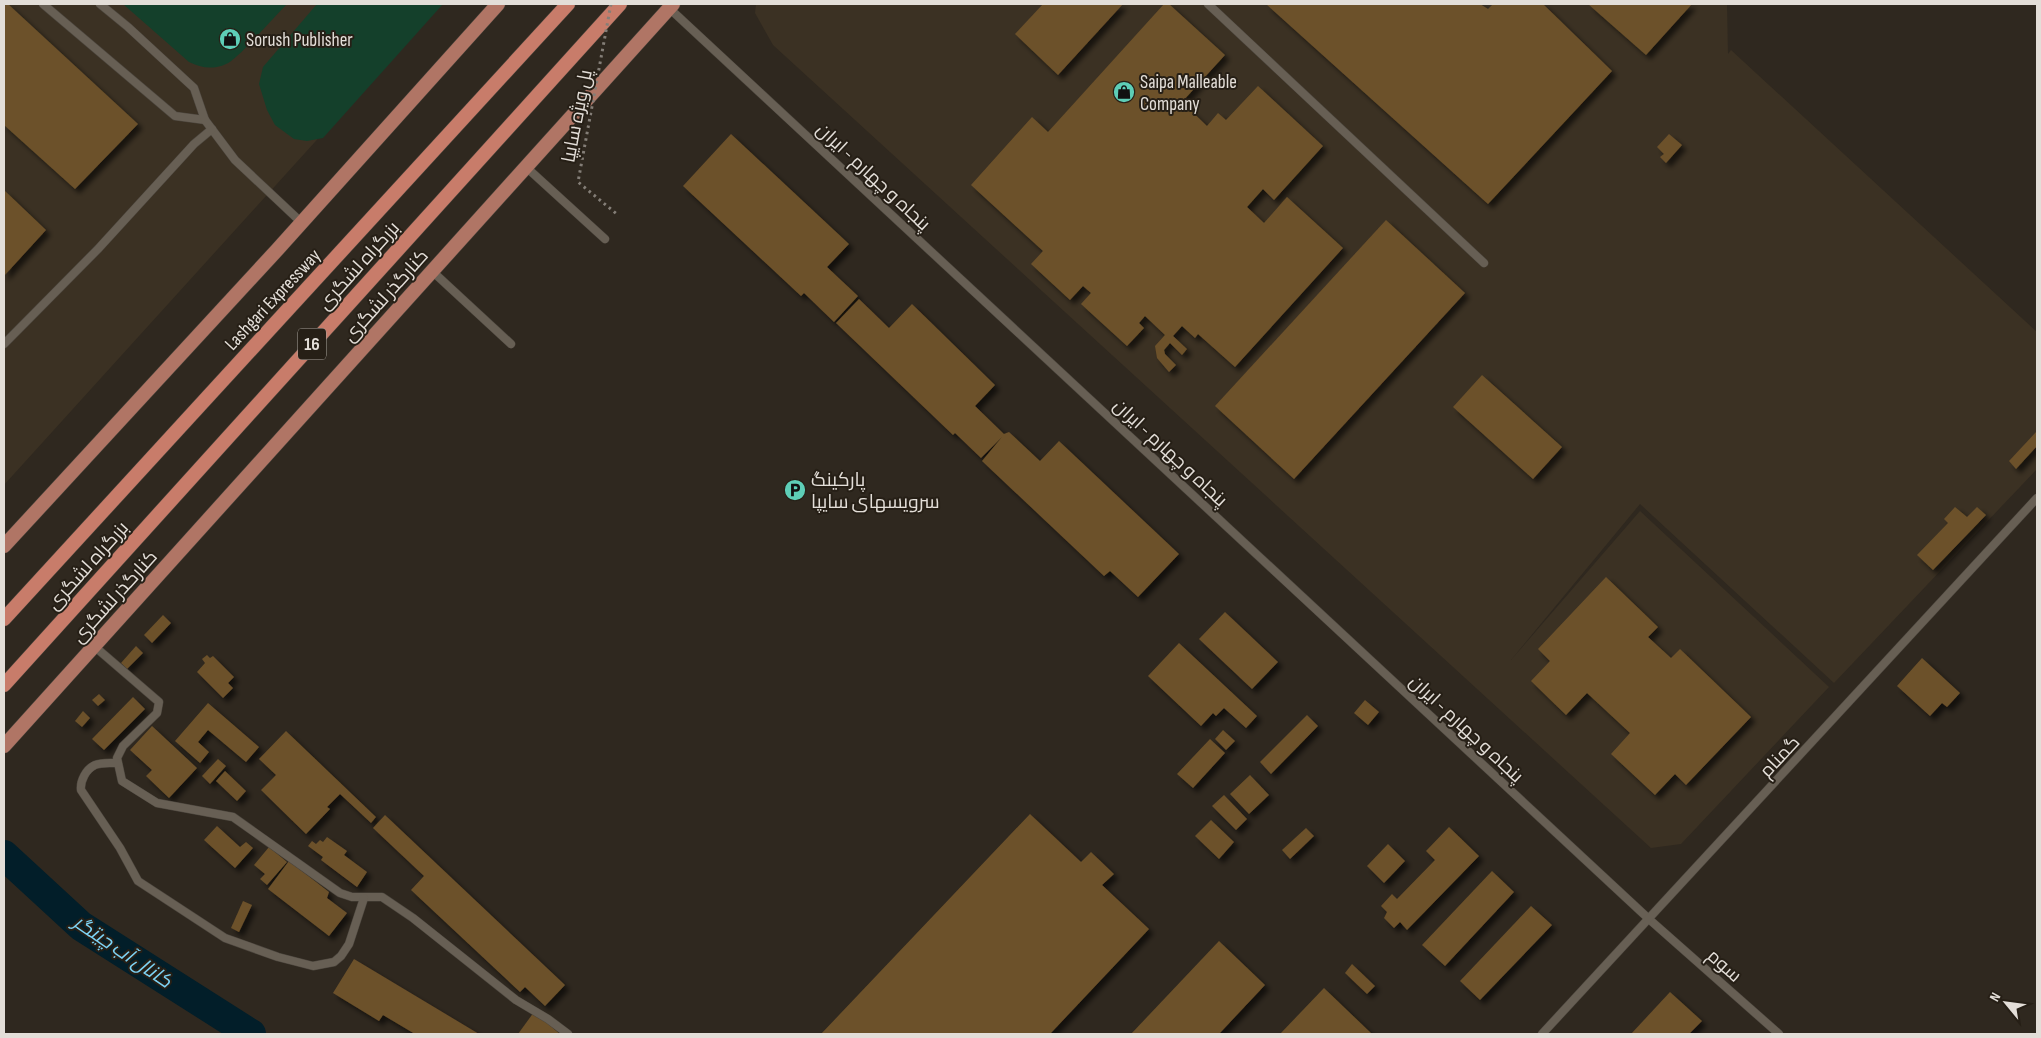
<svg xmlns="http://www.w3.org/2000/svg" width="2041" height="1038" viewBox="0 0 2041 1038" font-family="'Sofia Sans Condensed',Cairo,sans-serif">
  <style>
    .built { fill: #3b3123 }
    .green { fill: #14402b }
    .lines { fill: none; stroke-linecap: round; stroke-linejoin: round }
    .river { stroke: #021e29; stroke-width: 30 }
    .building { fill: #6c512a; filter: url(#shadow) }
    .service-casing { stroke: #4c463e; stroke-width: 9 }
    .primary-casing { stroke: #4c463e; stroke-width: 15 }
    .trunk-casing { stroke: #4c463e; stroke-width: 15 }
    .service { stroke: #675f54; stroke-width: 8 }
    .primary { stroke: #b07565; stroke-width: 14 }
    .trunk { stroke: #c87c6a; stroke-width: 14 }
    .path-bridge { stroke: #847e77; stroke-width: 3; stroke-dasharray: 2.5 4; stroke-linecap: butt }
    .labels { text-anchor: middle; stroke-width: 4; stroke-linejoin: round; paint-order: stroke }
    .shield { fill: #261f16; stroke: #aaa59e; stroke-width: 1 }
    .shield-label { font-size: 18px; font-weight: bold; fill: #e3ded8 }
    .poi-label { font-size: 19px; fill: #e3ded8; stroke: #261f16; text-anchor: start }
    .street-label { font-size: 19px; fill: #e3ded8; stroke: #261f16 }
    .water-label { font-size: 20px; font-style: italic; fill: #7dd3f5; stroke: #261f16 }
  </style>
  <defs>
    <filter id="shadow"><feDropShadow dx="4.5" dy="4.5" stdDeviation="2.5" flood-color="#0009"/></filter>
  </defs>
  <rect width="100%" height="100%" fill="#2f281f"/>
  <g class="built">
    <path d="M4,4h436l-436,481z"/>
    <path d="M756,4h971l1,50 3,-4 306,282v137l-203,214 -194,-179 -129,156 129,-149 189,176 -148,157 -30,4 -878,-803 -18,-32z"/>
  </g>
  <g class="green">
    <path d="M123,4h164c-11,11 -50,56 -61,60 -13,6 -25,4 -37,-2z"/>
    <path d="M317,4h126l-120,134 -16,3 -13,-2 -19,-14 -8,-15 -8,-26 4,-17z"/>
  </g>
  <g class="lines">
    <path class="river" d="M4,855l77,71 170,108"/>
  </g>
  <g class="building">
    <path d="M4,4h4l130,120 -63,65 -71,-64z"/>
    <path d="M1043,4h80l-65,71 -43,-41z"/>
    <path d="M1164,4h5l56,51 -43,47 25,24 11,-13 8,7 32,-34 65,60 -49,54 -11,-11 -16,18 17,16 23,-26 56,51 -108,119 -37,-33 -3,4 -13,-12 -9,10 14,13 -5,6 -12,-12 -6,7 1,4 11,11 -7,7 -12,-14 -2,-12 10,-11 -20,-19 -6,7 5,5 -17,18 -46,-42 10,-11 -8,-7 -13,14 -39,-36 12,-13 -72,-66 61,-68 16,15z"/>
    <path d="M1266,4h214l8,5 5,-5h50l69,67 -124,133z"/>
    <path d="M1588,4h104l-46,51z"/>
    <path d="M731,134l118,110 -22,23 31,29 -24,26 -30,-29 -3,3 -118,-110z"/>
    <path d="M1669,134l13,11 -16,18 -6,-6 4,-3 -7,-7z"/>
    <path d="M4,190l42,40 -42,46z"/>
    <path d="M1386,220l79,73 -171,186 -79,-73z"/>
    <path d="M859,299l30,29 23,-24 83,81 -20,21 29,28 5,-2 31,29 19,-20 120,113 -41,43 -28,-26 -6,5 -122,-115 20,-24 -21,21 -26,-25 -2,2 -117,-112z"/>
    <path d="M1482,375l80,72 -29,32 -80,-72z"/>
    <path d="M2037,431v15l-21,23 -7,-8z"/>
    <path d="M1955,507l12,10 10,-10 9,8 -53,55 -16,-15 31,-32 -4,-4z"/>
    <path d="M1606,577l52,50 -10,10 23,21 9,-9 71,68 -65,68 -11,-11 -20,21 -44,-41 19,-21 -43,-40 -21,22 -35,-34 19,-20 -12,-12z"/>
    <path d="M1225,612l53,50 -26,27 -53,-50z"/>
    <path d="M163,615l8,8 -19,20 -8,-8z"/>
    <path d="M1179,643l78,73 -11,12 -22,-20 -8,8 -3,-3 -12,13 -53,-50z"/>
    <path d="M136,646l7,7 -16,16 -6,-6z"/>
    <path d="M207,655l3,3 3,-2 21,21 -6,6 5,5 -10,10 -26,-26 8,-9 -3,-4z"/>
    <path d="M1922,658l38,35 -13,14 -5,-4 -12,13 -33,-30z"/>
    <path d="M99,694l6,6 -7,6 -6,-6z"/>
    <path d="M133,697l12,12 -41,41 -12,-11z"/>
    <path d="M1365,700l14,12 -11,13 -14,-12z"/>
    <path d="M208,703l51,44 -13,15 -38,-32 -10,12 11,10 -9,11 -25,-22z"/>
    <path d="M83,711l7,7 -8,9 -7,-6z"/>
    <path d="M1307,715l11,11 -47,48 -11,-12z"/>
    <path d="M152,726l45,42 -28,30 -23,-22 6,-6 -22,-20z"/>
    <path d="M1223,730l12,11 -9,9 -11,-11z"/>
    <path d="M286,731l90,86 -5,6 -31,-29 -13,13 3,2 -24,25 -45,-44 15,-15 -17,-16z"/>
    <path d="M1210,739l15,14 -32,35 -16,-14z"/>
    <path d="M218,759l8,7 -16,18 -8,-8z"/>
    <path d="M225,771l21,20 -9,10 -21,-20z"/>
    <path d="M1250,775l19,20 -20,19 -19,-20z"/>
    <path d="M1224,795l23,24 -11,11 -24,-24z"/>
    <path d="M1030,814l51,48 10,-10 23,22 -12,11 47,44 -99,105h-229z"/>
    <path d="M385,815l180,170 -20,21 -20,-19 -5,5 -109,-102 13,-14 -51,-48z"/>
    <path d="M1211,820l23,22 -15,17 -24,-23z"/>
    <path d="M217,826l23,21 6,-5 7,6 -18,20 -31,-28z"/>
    <path d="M1449,827l30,29 -72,74 -7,-8 -6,6 -10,-10 3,-6 -6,-6 11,-12 5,5 38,-39 -9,-9z"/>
    <path d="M1306,828l8,8 -24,23 -8,-9z"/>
    <path d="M327,837l20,14 -3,4 23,17 -10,15 -36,-27 2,-3 -15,-11 4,-5 4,3 4,-4 3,2z"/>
    <path d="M1388,844l17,17 -21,22 -17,-17z"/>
    <path d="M269,847l18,15 -20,23 -7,-6 5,-5 -11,-9z"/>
    <path d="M289,861l40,31 -2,6 20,15 -18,23 -61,-47z"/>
    <path d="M1492,871l22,21 -69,74 -23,-21z"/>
    <path d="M243,901l9,4 -13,27 -8,-4z"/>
    <path d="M1531,906l21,19 -72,75 -20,-19z"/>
    <path d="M1219,941l46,44 -46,49h-88z"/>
    <path d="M354,959l125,75h-64l-32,-19 -4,6 -46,-28z"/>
    <path d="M1352,964l23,22 -8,8 -22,-21z"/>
    <path d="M1324,988l48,46h-92z"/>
    <path d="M1670,992l32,29 -13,13h-58z"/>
    <path d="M534,1012l26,22h-42z"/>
  </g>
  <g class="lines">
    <g class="service-casing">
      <g id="service">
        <path d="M43,4l132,112 30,4"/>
        <path d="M100,4l28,23 66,61 11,32 30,40 67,63"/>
        <path d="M1208,4l276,259"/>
        <path d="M669,8l981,912 129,114"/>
        <path d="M526,167l79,72"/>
        <path d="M432,271l79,73"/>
        <path d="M4,344l94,-95 96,-105 18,-15"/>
        <path d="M94,646l65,56 -2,11 -34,33 -6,12 5,23 35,22 76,14 107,76 12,4h30l31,21 103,82 32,19 20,15"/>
        <path d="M117,763c-6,0 -16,-1 -22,2 -9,4 -15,16 -14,25l39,58 18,33 87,57 53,19 35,9 21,-4 7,-6 8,-12 15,-46"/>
        <path d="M1542,1034l495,-536"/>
      </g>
    </g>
    <g class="primary-casing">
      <g id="primary">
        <path d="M4,546l273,-296 221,-246"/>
        <path d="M4,746l669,-742"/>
      </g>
    </g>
    <g class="trunk-casing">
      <g id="trunk">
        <path d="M4,619l564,-615"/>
        <path d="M4,685l616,-681"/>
      </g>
    </g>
    <use href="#service" class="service"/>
    <use href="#primary" class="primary"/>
    <use href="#trunk" class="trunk"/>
    <path class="path-bridge" d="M611,4l-33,178 40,33"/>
  </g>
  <defs>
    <g id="shop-disc" transform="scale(1.125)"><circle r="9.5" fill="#5eceb7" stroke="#261f16"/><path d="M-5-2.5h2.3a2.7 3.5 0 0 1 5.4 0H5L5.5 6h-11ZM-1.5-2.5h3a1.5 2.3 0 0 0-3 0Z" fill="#111"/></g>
    <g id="parking-disc" transform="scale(1.125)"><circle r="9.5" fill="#5eceb7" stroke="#261f16"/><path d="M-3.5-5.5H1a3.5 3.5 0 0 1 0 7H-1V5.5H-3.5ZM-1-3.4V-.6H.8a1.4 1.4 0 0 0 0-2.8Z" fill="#111"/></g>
  </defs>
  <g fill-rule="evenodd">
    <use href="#shop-disc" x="230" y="39"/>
    <use href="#shop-disc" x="1124" y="92"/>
    <use href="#parking-disc" x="795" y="490"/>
  </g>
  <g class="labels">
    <rect class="shield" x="298" y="328.5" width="28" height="31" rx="4"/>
    <g class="shield-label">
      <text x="312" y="350">16</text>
    </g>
    <g class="poi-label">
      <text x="246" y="46">Sorush Publisher</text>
      <text x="1140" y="88">Saipa Malleable<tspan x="1140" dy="22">Company</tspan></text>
      <text x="811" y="486">پارکینگ<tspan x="811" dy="22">سرویسهای سایپا</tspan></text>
    </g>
    <g class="street-label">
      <text transform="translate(576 116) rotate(-79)" y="7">پل ویژه سایپا</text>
      <text transform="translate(874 176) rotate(43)" y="7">پنجاه و چهارم - ایران</text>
      <text transform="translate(358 265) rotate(-48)" y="7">بزرگراه لشگری</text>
      <text transform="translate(385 295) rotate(-48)" y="7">کنارگذر لشگری</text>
      <text transform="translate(272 299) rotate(-47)" y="7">Lashgari Expressway</text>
      <text transform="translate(1171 452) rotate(43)" y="7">پنجاه و چهارم - ایران</text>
      <text transform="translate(87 565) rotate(-48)" y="7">بزرگراه لشگری</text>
      <text transform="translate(114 596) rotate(-48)" y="7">کنارگذر لشگری</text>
      <text transform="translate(1467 728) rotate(43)" y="7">پنجاه و چهارم - ایران</text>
      <text transform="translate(1779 756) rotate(-47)" y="7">گمنام</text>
      <text transform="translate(1725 965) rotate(42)" y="7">سوم</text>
    </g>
    <g class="water-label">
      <text transform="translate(123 951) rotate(34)" y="7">کانال آب چیتگر</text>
    </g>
  </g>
  <rect width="2041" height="1038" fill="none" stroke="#e3ded8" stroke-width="10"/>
  <g transform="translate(2006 1003) rotate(299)" stroke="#261f16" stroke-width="4" paint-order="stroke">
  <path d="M0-4L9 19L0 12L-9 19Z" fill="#e3ded8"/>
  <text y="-8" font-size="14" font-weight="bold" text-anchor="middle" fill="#e3ded8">N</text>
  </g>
</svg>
